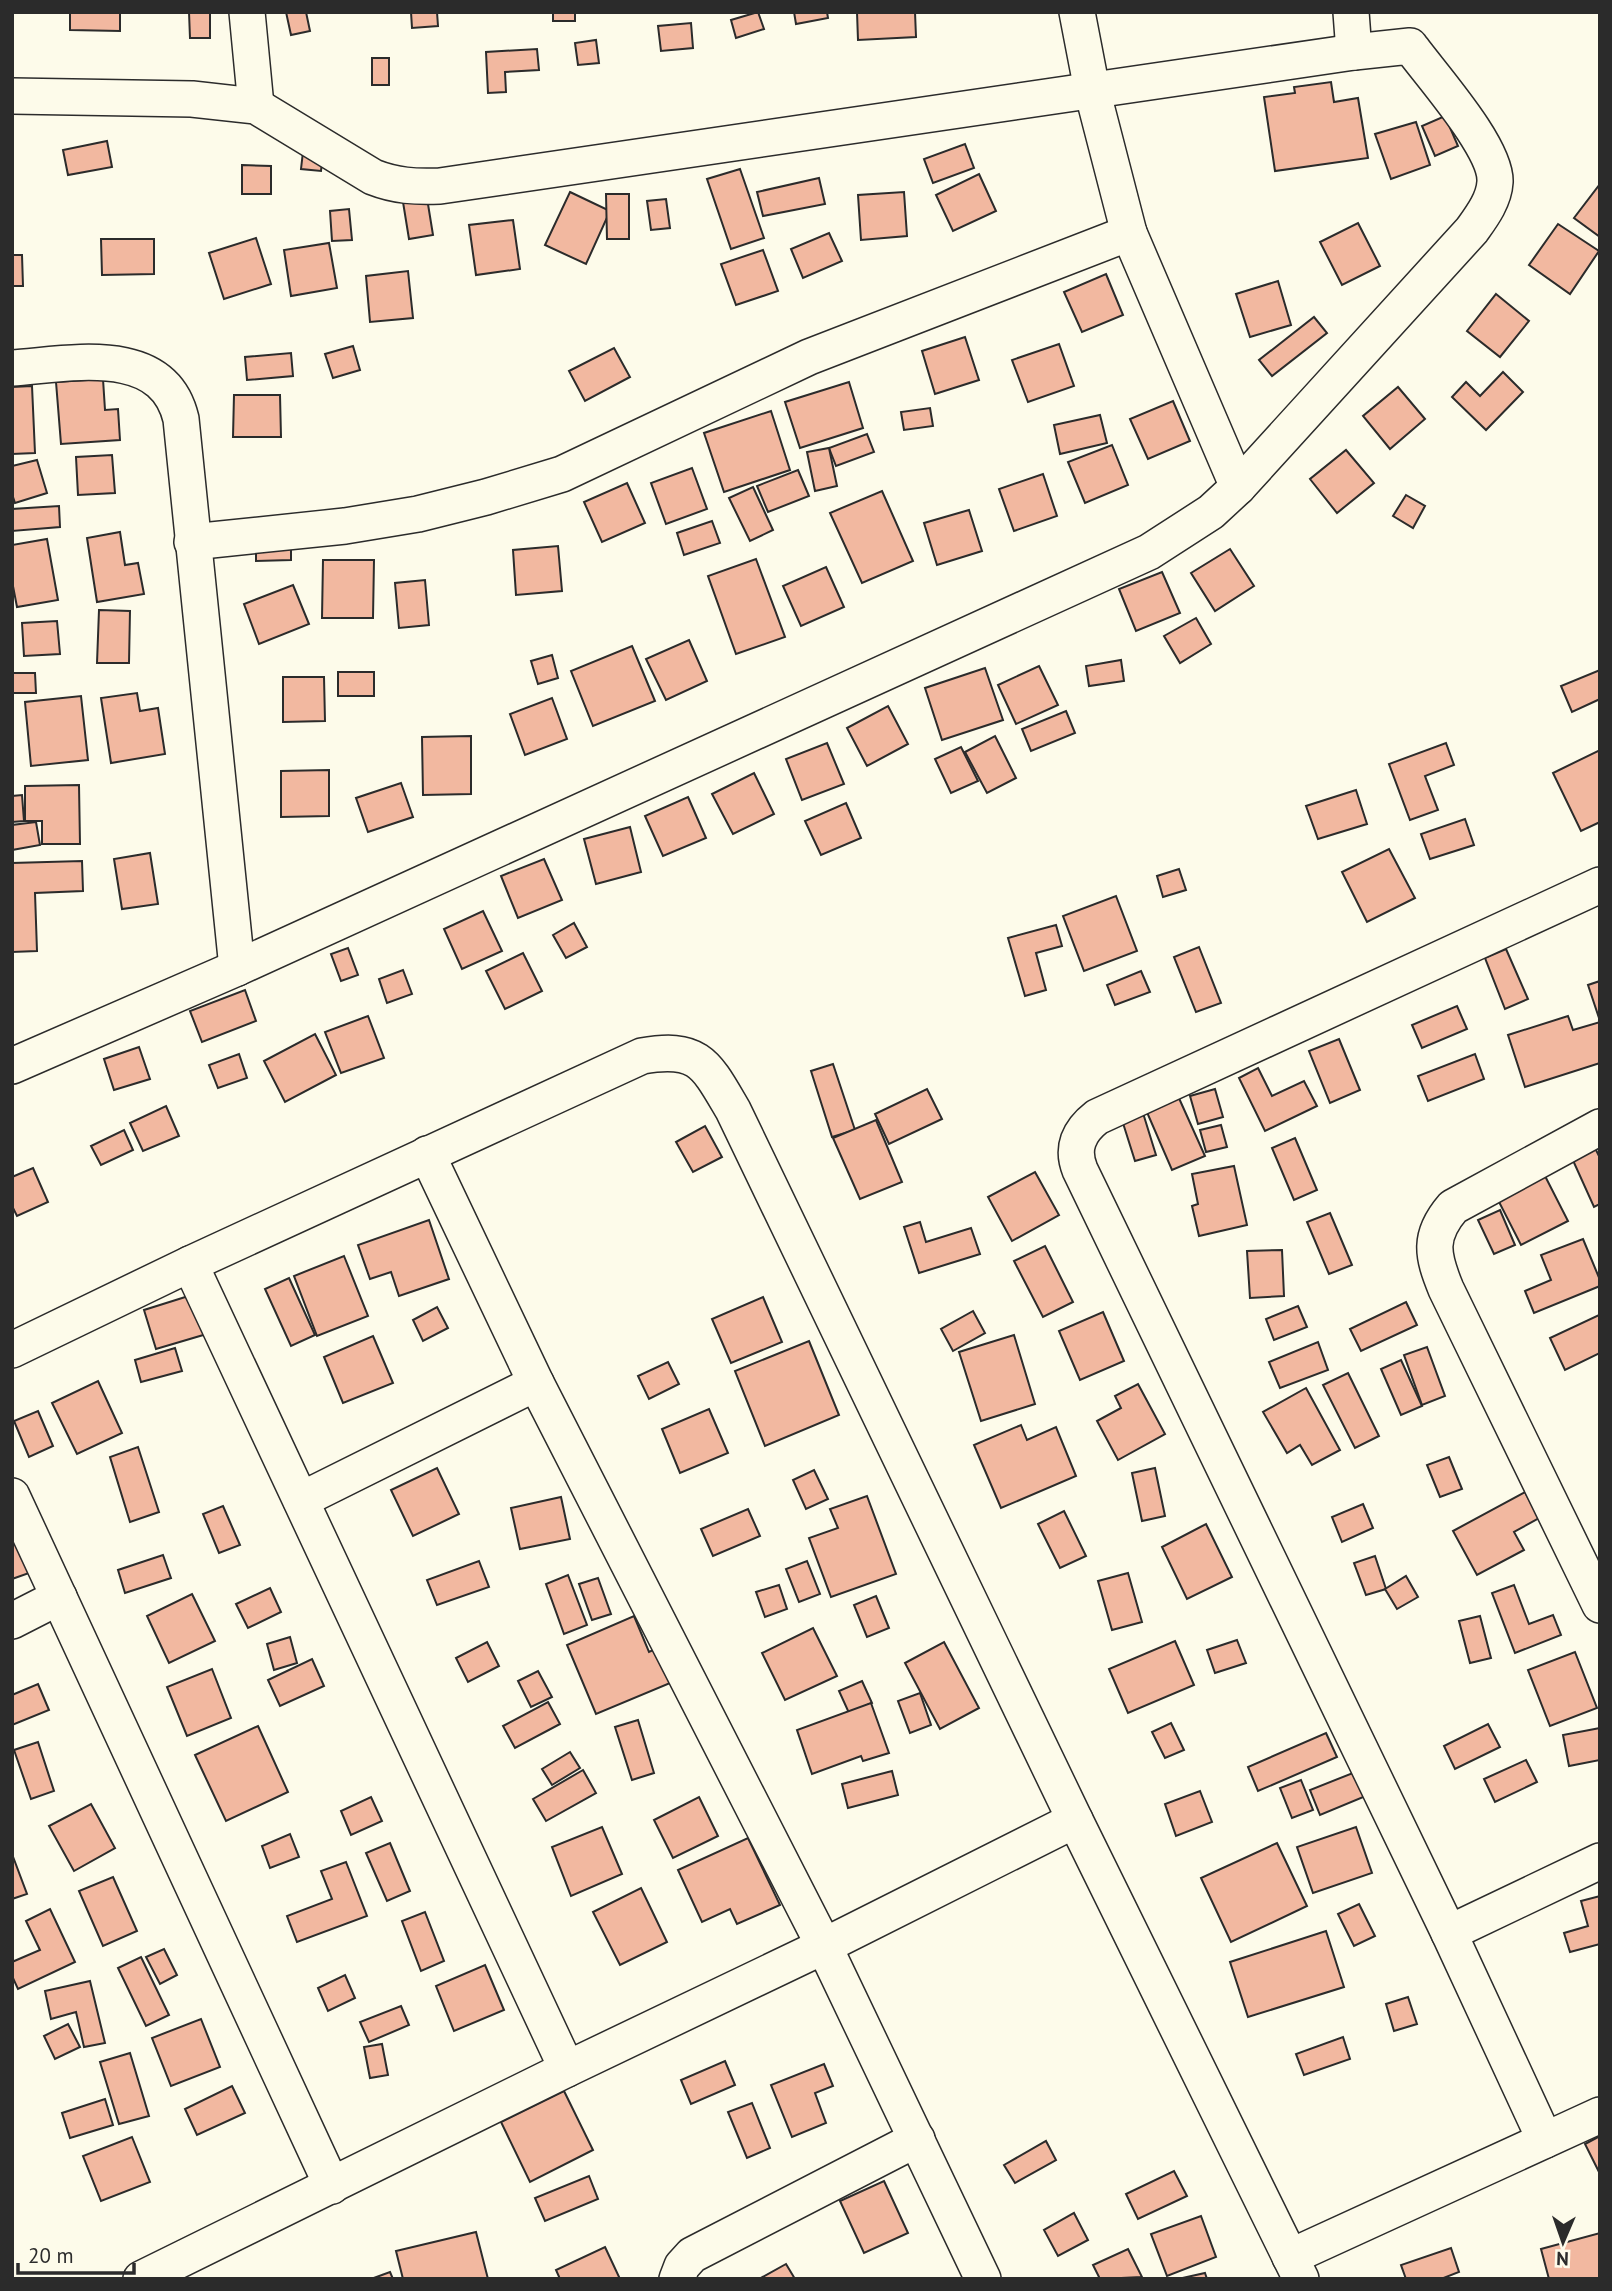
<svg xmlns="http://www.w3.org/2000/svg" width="1612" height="2291" viewBox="0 0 1612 2291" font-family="'PT Sans',sans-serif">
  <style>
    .building { fill: #f2b8a0; stroke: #2b2b2b; stroke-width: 2 }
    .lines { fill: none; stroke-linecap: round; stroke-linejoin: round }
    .street-casing { stroke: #2b2b2b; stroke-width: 38 }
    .street { stroke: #fdfbea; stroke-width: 35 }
  </style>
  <rect width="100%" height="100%" fill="#fdfbea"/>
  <g class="building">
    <path d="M70,12h50v19l-50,-1z"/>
    <path d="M189,12h21v26h-20z"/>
    <path d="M286,12h20l4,19 -19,4z"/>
    <path d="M411,12h26l1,14 -26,2z"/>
    <rect x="553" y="12" width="22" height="9"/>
    <path d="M758,12l6,17 -28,9 -5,-18z"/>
    <path d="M794,12h33l1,6 -32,6z"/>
    <path d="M857,12h58l1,25 -58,3z"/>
    <path d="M691,23l2,25 -32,3 -3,-25z"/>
    <path d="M596,40l3,23 -21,2 -3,-22z"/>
    <path d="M537,49l2,21 -34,2 1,20 -18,1 -2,-41z"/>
    <rect x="372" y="58" width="17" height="27"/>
    <path d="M1331,82l3,20 24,-4 10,60 -93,13 -11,-74 31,-4 -1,-6z"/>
    <path d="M1445,116l13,30 -23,10 -13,-30z"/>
    <path d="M1416,122l14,43 -39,14 -16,-45z"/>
    <path d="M107,141l5,26 -44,8 -5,-25z"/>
    <path d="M304,143l20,2 -3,26 -20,-2z"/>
    <path d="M965,144l9,24 -41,15 -9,-24z"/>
    <path d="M242,165l29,1v28h-29z"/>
    <path d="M740,169l24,69 -33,11 -24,-70z"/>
    <path d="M979,174l17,37 -43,20 -17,-36z"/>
    <path d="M819,178l6,26 -62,12 -6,-24z"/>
    <path d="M1600,184v53l-26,-19z"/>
    <path d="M570,192l40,19 -24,53 -41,-19z"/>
    <path d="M904,192l3,44 -46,4 -3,-45z"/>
    <path d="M606,194h23v45h-22z"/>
    <path d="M427,198l6,37 -24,4 -6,-37z"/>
    <path d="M666,199l4,29 -19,2 -4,-29z"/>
    <path d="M349,209l3,31 -20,1 -2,-30z"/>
    <path d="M513,220l7,49 -44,6 -7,-50z"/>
    <path d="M1358,223l22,43 -38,19 -22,-43z"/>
    <path d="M1558,224l41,27 -29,43 -41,-29z"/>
    <path d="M829,233l13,28 -39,17 -12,-29z"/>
    <path d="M256,238l15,46 -47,15 -15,-46z"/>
    <path d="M101,239h53v35l-52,1z"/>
    <path d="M329,243l8,45 -46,8 -7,-46z"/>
    <path d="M763,250l15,41 -42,14 -15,-41z"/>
    <path d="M12,255h10l1,31h-11z"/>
    <path d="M408,271l5,47 -43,4 -4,-46z"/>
    <path d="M1106,274l17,41 -41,17 -18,-40z"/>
    <path d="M1278,281l13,44 -41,12 -14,-43z"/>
    <path d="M1496,294l33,27 -29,36 -33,-26z"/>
    <path d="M1314,317l13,16 -55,43 -13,-16z"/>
    <path d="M965,337l14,43 -44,14 -13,-43z"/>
    <path d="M1059,344l15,42 -46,16 -16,-42z"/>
    <path d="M353,346l7,24 -27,8 -8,-24z"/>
    <path d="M614,348l16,29 -45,24 -16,-30z"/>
    <path d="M291,353l2,23 -46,4 -2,-23z"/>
    <path d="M1503,372l20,20 -37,38 -34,-33 14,-15 14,14z"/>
    <path d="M103,379l2,31 13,-1 2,31 -59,4 -5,-62z"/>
    <path d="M849,382l14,46 -63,20 -15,-46z"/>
    <path d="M32,386l3,67 -23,1v-67z"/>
    <path d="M1398,387l27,32 -35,30 -27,-33z"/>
    <path d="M234,395h46l1,42h-48z"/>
    <path d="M1173,401l17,40 -42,18 -18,-40z"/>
    <path d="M930,408l3,18 -29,4 -3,-18z"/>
    <path d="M771,411l19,59 -66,22 -20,-59z"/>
    <path d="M1100,415l7,28 -47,11 -6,-29z"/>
    <path d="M867,434l7,18 -38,14 -7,-18z"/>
    <path d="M1112,445l16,40 -43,18 -17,-41z"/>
    <path d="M829,448l8,38 -22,5 -8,-39z"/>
    <path d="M1346,450l28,33 -37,30 -27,-34z"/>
    <path d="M112,455l3,38 -37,2 -2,-38z"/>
    <path d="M37,460l10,33 -32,10 -3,-9v-28z"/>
    <path d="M692,468l15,41 -41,15 -15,-41z"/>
    <path d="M798,470l11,26 -41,16 -11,-26z"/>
    <path d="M1043,474l14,42 -43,15 -15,-42z"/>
    <path d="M627,483l18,40 -43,19 -18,-40z"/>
    <path d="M753,487l20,43 -23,11 -21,-43z"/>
    <path d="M882,491l31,70 -51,22 -32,-70z"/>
    <path d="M1406,495l19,11 -12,22 -20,-12z"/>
    <path d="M59,506l1,21 -48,4v-22z"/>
    <path d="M969,510l13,41 -45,14 -13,-42z"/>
    <path d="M712,521l8,22 -36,12 -7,-22z"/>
    <path d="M120,532l5,33 13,-2 6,31 -47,8 -10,-64z"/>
    <path d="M47,539l11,61 -41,7 -5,-26v-36z"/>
    <path d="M291,539v21l-35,1v-21z"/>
    <path d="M558,546l4,45 -46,4 -3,-45z"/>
    <path d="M1230,549l24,37 -39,25 -24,-38z"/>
    <path d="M756,559l29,78 -49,17 -28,-78z"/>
    <path d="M323,560h51l-1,58h-51z"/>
    <path d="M826,567l18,40 -43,19 -18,-40z"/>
    <path d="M1162,572l18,41 -44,18 -17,-42z"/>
    <path d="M425,580l4,45 -30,3 -4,-45z"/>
    <path d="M293,585l16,39 -50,20 -15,-40z"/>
    <path d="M99,610l31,1 -1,52h-32z"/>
    <path d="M1196,618l15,26 -31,19 -16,-27z"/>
    <path d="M57,621l3,33 -36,2 -2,-33z"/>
    <path d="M689,640l18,41 -41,19 -20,-41z"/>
    <path d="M632,646l23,55 -62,25 -22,-55z"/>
    <path d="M552,655l6,23 -20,6 -7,-23z"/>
    <path d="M1121,660l3,21 -35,5 -3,-20z"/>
    <path d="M1039,666l19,39 -42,19 -18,-39z"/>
    <path d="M985,668l18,52 -61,20 -17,-52z"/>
    <path d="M1600,670v29l-28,13 -11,-26z"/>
    <rect x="338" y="672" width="36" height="24"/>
    <path d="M12,673h23l1,20h-24z"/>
    <path d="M283,677h41l1,44 -42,1z"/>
    <path d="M137,693l3,18 18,-3 7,46 -54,9 -10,-65z"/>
    <path d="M81,696l7,64 -57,6 -6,-64z"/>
    <path d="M552,698l15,41 -42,16 -15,-41z"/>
    <path d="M888,706l20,38 -41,22 -20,-38z"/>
    <path d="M1066,711l9,22 -44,18 -9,-22z"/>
    <path d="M471,736v58l-48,1 -1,-58z"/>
    <path d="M995,736l21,42 -29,15 -22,-41z"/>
    <path d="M827,743l17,41 -42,16 -16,-41z"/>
    <path d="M1446,743l8,22 -29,11 13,34 -28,10 -21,-56z"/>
    <path d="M961,747l17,34 -27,12 -16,-34z"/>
    <path d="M1600,750v72l-19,9 -28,-58z"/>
    <path d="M329,770v46l-48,1v-46z"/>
    <path d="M754,773l20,41 -41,20 -21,-40z"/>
    <path d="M401,783l12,34 -45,15 -12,-34z"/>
    <path d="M79,785l1,59h-38v-23h-17v-35z"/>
    <path d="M1356,790l11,34 -49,15 -12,-33z"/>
    <path d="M22,795l2,26 -12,1v-26z"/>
    <path d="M688,797l18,41 -43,18 -18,-40z"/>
    <path d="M846,803l15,35 -40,17 -16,-34z"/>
    <path d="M1465,819l9,26 -44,14 -9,-25z"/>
    <path d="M36,822l4,23 -28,5v-25z"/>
    <path d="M630,827l11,45 -45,12 -12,-45z"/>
    <path d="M1389,849l26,49 -48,24 -25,-50z"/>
    <path d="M150,853l8,51 -36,5 -8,-50z"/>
    <path d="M544,859l18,41 -44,18 -17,-42z"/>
    <path d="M82,861l1,30 -48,2 2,58 -25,1v-89z"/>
    <path d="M1179,869l7,21 -23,7 -6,-21z"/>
    <path d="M1116,896l21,55 -53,20 -21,-55z"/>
    <path d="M483,911l19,40 -40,18 -18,-40z"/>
    <path d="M574,923l13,24 -21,11 -13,-23z"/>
    <path d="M1056,925l6,21 -26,7 10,37 -21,6 -17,-58z"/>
    <path d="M1199,947l22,56 -25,9 -22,-55z"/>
    <path d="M348,948l10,27 -17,6 -10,-27z"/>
    <path d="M1506,949l22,50 -23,10 -20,-51z"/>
    <path d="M523,953l19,38 -37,18 -19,-38z"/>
    <path d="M403,970l9,24 -25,9 -8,-24z"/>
    <path d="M1141,971l9,21 -35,13 -8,-20z"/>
    <path d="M1600,981v40l-12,-36z"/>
    <path d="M245,990l11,31 -54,21 -12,-31z"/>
    <path d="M1457,1006l10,23 -45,19 -10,-23z"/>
    <path d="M368,1016l16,42 -43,15 -16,-41z"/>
    <path d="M1568,1016l5,14 27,-8v41l-75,24 -17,-52z"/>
    <path d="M315,1034l21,41 -51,27 -21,-41z"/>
    <path d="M1339,1039l21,51 -30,13 -21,-52z"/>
    <path d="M139,1047l11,32 -36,11 -10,-31z"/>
    <path d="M239,1054l8,24 -29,10 -9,-23z"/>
    <path d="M1475,1054l9,25 -56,22 -10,-25z"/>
    <path d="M833,1064l22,66 -23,7 -21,-66z"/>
    <path d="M1258,1068l14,28 32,-15 13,25 -52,25 -26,-53z"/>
    <path d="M927,1089l15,30 -53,25 -14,-30z"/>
    <path d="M1215,1089l8,28 -25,7 -8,-28z"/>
    <path d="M1178,1096l27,60 -33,14 -26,-60z"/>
    <path d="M166,1106l13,30 -36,15 -13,-28z"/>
    <path d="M1143,1113l13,42 -21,6 -13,-41z"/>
    <path d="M876,1120l26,62 -42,17 -27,-61z"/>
    <path d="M1221,1125l6,22 -21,5 -6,-22z"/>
    <path d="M705,1126l17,31 -29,15 -17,-30z"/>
    <path d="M124,1130l9,20 -32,15 -10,-19z"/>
    <path d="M1295,1138l22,52 -23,10 -22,-52z"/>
    <path d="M1594,1146l6,12v46l-6,3 -23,-51z"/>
    <path d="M1234,1166l13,59 -48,11 -7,-30 6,-2 -6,-30z"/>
    <path d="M33,1168l15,34 -31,14 -5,-10v-29z"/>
    <path d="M1035,1172l24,43 -47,26 -24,-44z"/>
    <path d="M1544,1174l24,47 -47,24 -24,-47z"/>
    <path d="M1500,1210l15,35 -21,9 -16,-34z"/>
    <path d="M1330,1213l22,52 -23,9 -22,-52z"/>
    <path d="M429,1220l20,59 -50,17 -8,-24 -21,7 -12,-34z"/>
    <path d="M920,1222l6,20 45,-14 9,26 -61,19 -15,-46z"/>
    <path d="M1583,1239l17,41v6l-66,27 -9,-22 26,-11 -10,-25z"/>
    <path d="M1045,1246l28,56 -30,15 -29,-56z"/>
    <path d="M1282,1250l2,46 -34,2 -3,-47z"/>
    <path d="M344,1256l24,60 -51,20 -23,-60z"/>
    <path d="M289,1278l26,57 -24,11 -26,-57z"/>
    <path d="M198,1293l12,40 -54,16 -12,-39z"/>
    <path d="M763,1297l19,45 -51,21 -19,-44z"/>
    <path d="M1406,1302l11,23 -56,26 -11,-22z"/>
    <path d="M1298,1306l9,21 -33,13 -8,-21z"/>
    <path d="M437,1307l11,21 -25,13 -10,-21z"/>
    <path d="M973,1311l12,22 -32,18 -12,-22z"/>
    <path d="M1103,1312l21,49 -44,19 -21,-49z"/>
    <path d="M1599,1315l1,38 -35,17 -15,-32z"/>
    <path d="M1014,1335l21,69 -54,17 -22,-69z"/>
    <path d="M373,1336l20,47 -50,20 -19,-46z"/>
    <path d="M809,1341l30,74 -74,31 -30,-75z"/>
    <path d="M1318,1342l10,28 -48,18 -11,-26z"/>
    <path d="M1427,1347l18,49 -23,9 -18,-50z"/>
    <path d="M175,1348l7,23 -41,11 -6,-22z"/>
    <path d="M1401,1360l21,46 -21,9 -20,-46z"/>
    <path d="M668,1362l11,22 -30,15 -11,-23z"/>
    <path d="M1348,1373l31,63 -24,12 -32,-63z"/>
    <path d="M98,1381l24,52 -45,21 -25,-51z"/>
    <path d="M1138,1384l27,50 -47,26 -21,-39 24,-13 -6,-12z"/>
    <path d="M1306,1388l34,62 -28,15 -12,-20 -13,8 -24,-41z"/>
    <path d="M709,1409l19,44 -48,20 -18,-44z"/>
    <path d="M38,1411l15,35 -24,11 -15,-36z"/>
    <path d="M1021,1425l6,15 29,-13 20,49 -75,32 -27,-63z"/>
    <path d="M138,1447l21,65 -29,10 -20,-65z"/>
    <path d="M1449,1457l13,32 -22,8 -13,-32z"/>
    <path d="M437,1468l22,46 -46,22 -22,-46z"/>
    <path d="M1155,1468l10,48 -23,5 -10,-48z"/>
    <path d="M814,1470l14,29 -22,10 -13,-29z"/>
    <path d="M1525,1492l14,26 -25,14 10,18 -47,25 -24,-44z"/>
    <path d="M867,1496l29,78 -65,23 -22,-59 29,-10 -8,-19z"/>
    <path d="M561,1497l9,42 -50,10 -9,-41z"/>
    <path d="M1363,1504l10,24 -31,14 -10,-25z"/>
    <path d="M223,1506l17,39 -21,8 -16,-39z"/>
    <path d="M748,1509l12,27 -47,20 -12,-27z"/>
    <path d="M1064,1511l22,45 -26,12 -22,-44z"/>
    <path d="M12,1520l20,52 -20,7z"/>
    <path d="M1206,1524l26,53 -45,22 -25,-52z"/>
    <path d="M163,1555l8,23 -46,15 -7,-23z"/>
    <path d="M1375,1556l11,33 -20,6 -12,-32z"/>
    <path d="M479,1561l10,26 -52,18 -10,-25z"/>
    <path d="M807,1561l13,33 -21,8 -13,-33z"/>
    <path d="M1128,1573l14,49 -30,8 -14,-49z"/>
    <path d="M568,1575l19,50 -23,9 -18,-50z"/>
    <path d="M1406,1576l12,21 -21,12 -12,-20z"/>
    <path d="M598,1578l13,36 -19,6 -13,-36z"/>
    <path d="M779,1585l8,24 -22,8 -9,-25z"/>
    <path d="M1514,1585l15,39 24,-9 8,20 -46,18 -23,-60z"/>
    <path d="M270,1588l11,24 -33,16 -12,-24z"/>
    <path d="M192,1594l23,47 -46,22 -22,-47z"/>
    <path d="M876,1596l13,32 -22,9 -13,-32z"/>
    <path d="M634,1616l15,36 11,-5 15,34 -79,33 -29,-69z"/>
    <path d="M1480,1616l11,42 -21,5 -11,-42z"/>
    <path d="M813,1628l24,48 -52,24 -23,-47z"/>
    <path d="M290,1637l7,26 -23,7 -7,-26z"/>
    <path d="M1237,1640l9,23 -31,10 -8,-23z"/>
    <path d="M1175,1641l19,44 -66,28 -19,-44z"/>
    <path d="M487,1642l12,24 -31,16 -12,-24z"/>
    <path d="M944,1642l35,66 -39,21 -35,-66z"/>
    <path d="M1575,1652l22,56 -47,18 -22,-56z"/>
    <path d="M312,1659l12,27 -44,20 -12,-26z"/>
    <path d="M212,1669l19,49 -44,18 -20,-49z"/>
    <path d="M538,1671l14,26 -21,10 -13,-26z"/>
    <path d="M862,1681l10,22 -23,10 -10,-22z"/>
    <path d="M38,1684l11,26 -37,15v-30z"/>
    <path d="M920,1693l11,32 -21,8 -12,-32z"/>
    <path d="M548,1702l12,22 -45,24 -12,-22z"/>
    <path d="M871,1703l18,50 -26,8 -2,-5 -49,18 -15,-44z"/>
    <path d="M638,1720l16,53 -22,7 -17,-53z"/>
    <path d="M1171,1723l13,27 -19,8 -13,-26z"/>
    <path d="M1488,1724l12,23 -45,22 -11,-23z"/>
    <path d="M258,1726l30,66 -62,29 -31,-66z"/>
    <path d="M1600,1728v32l-31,6 -6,-31z"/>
    <path d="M1326,1733l11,24 -79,34 -10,-24z"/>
    <path d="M38,1742l16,49 -23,8 -17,-49z"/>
    <path d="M570,1752l10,16 -28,17 -10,-16z"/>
    <path d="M1526,1760l11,22 -42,20 -11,-23z"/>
    <path d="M1363,1769l10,24 -53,22 -10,-25z"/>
    <path d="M583,1770l13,23 -50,28 -13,-22z"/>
    <path d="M892,1771l6,24 -50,13 -6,-24z"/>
    <path d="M1301,1780l12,30 -21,8 -12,-30z"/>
    <path d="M1200,1791l12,31 -36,14 -11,-32z"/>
    <path d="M371,1797l11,24 -31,14 -10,-24z"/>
    <path d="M699,1797l19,39 -45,22 -19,-38z"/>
    <path d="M91,1804l24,44 -41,23 -25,-45z"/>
    <path d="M602,1827l20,47 -51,22 -19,-49z"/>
    <path d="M1356,1827l16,46 -59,20 -16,-46z"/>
    <path d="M290,1834l9,23 -29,11 -8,-22z"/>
    <path d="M748,1838l32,67 -43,19 -7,-15 -28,13 -24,-52z"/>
    <path d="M390,1843l20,48 -23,10 -21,-48z"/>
    <path d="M1277,1843l30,63 -76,36 -30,-64z"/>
    <path d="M12,1854l15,40 -15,5z"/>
    <path d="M346,1862l21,54 -70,26 -10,-26 45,-17 -11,-28z"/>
    <path d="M113,1877l24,54 -34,15 -24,-55z"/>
    <path d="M641,1888l26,54 -47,23 -27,-53z"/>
    <path d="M1600,1896v48l-30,8 -6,-19 24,-7 -7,-25z"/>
    <path d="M1359,1904l16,32 -21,10 -16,-32z"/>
    <path d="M50,1909l25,53 -57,27 -6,-13v-14l28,-12 -14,-29z"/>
    <path d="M425,1912l19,49 -23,10 -19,-50z"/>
    <path d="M1326,1931l18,56 -96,30 -18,-55z"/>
    <path d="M164,1949l13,26 -17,9 -14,-27z"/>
    <path d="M141,1957l28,58 -23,11 -28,-58z"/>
    <path d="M485,1965l19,45 -50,21 -18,-45z"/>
    <path d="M345,1975l10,23 -27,13 -10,-23z"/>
    <path d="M90,1981l15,62 -21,4 -8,-35 -25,7 -6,-28z"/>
    <path d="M1408,1997l9,27 -23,7 -8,-27z"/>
    <path d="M401,2006l8,19 -40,17 -9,-20z"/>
    <path d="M201,2019l19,48 -49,19 -19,-48z"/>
    <path d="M68,2024l12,23 -25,12 -11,-23z"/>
    <path d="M1343,2037l7,22 -46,16 -8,-21z"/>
    <path d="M382,2044l6,31 -18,3 -6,-31z"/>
    <path d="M130,2053l19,63 -30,8 -19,-62z"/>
    <path d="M725,2061l10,24 -44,19 -10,-24z"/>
    <path d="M824,2064l9,22 -18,7 11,30 -34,14 -21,-52z"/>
    <path d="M232,2086l13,27 -48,22 -12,-26z"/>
    <path d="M564,2091l29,59 -63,32 -29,-60z"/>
    <path d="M105,2099l8,26 -43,13 -8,-25z"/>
    <path d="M752,2103l18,45 -23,10 -19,-46z"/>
    <path d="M1600,2136v38l-15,-30z"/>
    <path d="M132,2137l18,45 -49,19 -18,-45z"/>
    <path d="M1046,2141l10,19 -41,23 -11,-18z"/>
    <path d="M1174,2171l13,25 -49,23 -12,-25z"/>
    <path d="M589,2176l9,23 -53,22 -10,-23z"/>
    <path d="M884,2181l24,52 -44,20 -24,-52z"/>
    <path d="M1074,2213l14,27 -30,16 -14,-26z"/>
    <path d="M1201,2216l15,41 -49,19 -16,-42z"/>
    <path d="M476,2232l12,47h-85l-7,-28z"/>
    <path d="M1600,2233v46h-51l-8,-30z"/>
    <path d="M605,2247l15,32h-60l-4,-9z"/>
    <path d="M1451,2248l8,24 -18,7h-35l-5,-14z"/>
    <path d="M1128,2249l14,28 -42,2 -7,-14z"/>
    <path d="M786,2264l9,15h-36z"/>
    <path d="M390,2272l3,7h-22z"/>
    <path d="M1205,2273l2,6h-29z"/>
  </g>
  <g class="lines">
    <g class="street-casing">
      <g id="street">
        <path d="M247,12l9,94"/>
        <path d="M1077,12l15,78 37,143"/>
        <path d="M1351,12l3,40"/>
        <path d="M12,96l180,3 64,7 117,71c23,9 42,10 67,9l914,-134 56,-6c21,29 87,102 85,136 -1,18 -13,34 -23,48l-234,257 -27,25 -62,40 -912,416 -225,98"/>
        <path d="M12,368c58,-4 151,-25 169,51l56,549"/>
        <path d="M192,542l153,-16 73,-12 68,-17 76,-23 247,-117 320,-124 109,254"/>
        <path d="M1600,1127l-147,80c-25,29 -21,48 -7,82l154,316"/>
        <path d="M427,1154l109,229 288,563 159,333"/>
        <path d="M190,1264l377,805"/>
        <path d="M12,1350l178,-86 452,-208c57,-10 64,8 91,54l342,710 226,459"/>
        <path d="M12,1496l320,690"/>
        <path d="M301,1500l235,-117"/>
        <path d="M12,1621l47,-24"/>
        <path d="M1449,1933l151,-72"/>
        <path d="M1545,2140l-96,-207 -369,-763c-9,-22 -1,-39 17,-53l503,-232"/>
        <path d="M1290,2257l310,-142"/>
        <path d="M141,2279l426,-210 257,-123 251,-126"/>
        <path d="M677,2279l5,-13 10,-11 225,-116"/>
      </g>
    </g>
    <use href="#street" class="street"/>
  </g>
  <rect width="1612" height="2291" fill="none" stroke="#2b2b2b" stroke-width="28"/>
  <g transform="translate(1563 2242) rotate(182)" stroke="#fdfbea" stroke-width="5" paint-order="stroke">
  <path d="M0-5L12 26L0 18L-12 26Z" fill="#2b2b2b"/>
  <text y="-10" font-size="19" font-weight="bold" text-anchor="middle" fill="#2b2b2b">N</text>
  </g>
  <path d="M18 2263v10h116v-10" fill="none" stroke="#2b2b2b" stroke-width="3.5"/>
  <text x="28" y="2263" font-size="21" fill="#2b2b2b" stroke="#fdfbea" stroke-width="5" paint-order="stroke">20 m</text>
</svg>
